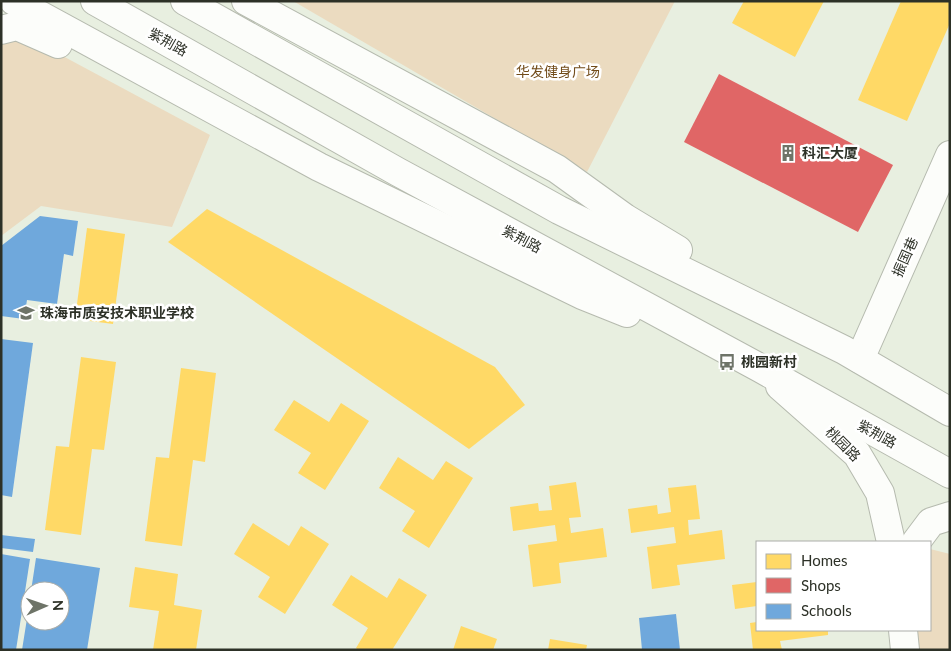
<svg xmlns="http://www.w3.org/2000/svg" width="951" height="651" viewBox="0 0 951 651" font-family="Lato,'Noto Sans SC',sans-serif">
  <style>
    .green { fill: #ebdbc0 }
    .homes { fill: #ffd966 }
    .shops { fill: #e06666 }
    .schools { fill: #6fa8dc }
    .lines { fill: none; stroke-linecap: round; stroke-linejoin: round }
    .minor-casing { stroke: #b5baae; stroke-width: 30 }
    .major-casing { stroke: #b5baae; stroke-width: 30 }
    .minor { stroke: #fcfdfa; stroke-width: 28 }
    .major { stroke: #fcfdfa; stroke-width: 28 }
    .labels { text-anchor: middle; stroke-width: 5; stroke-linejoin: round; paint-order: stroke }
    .street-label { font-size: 14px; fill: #2d3127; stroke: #fff }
    .park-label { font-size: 14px; fill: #724c1a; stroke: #fff }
    .poi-label { font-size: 14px; font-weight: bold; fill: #2d3127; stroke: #fff; text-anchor: start }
  </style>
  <rect width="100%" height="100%" fill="#e8efe0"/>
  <g class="green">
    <path d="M293,1h382l-88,171z"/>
    <path d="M18,32l192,103 -38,92 -131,-21 -40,30v-199z"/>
    <path d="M930,549l20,5v96h-36l-2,-20h18z"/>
  </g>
  <g class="homes">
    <path d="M744,1h80l-29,56 -63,-34z"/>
    <path d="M901,1h49v22l-43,98 -49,-21z"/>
    <path d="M207,209l288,158 30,38 -56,44 -301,-207z"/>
    <path d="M87,228l38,6 -12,90 -38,-5z"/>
    <path d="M81,357l35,5 -12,88 -12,-1 -11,86 -36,-5 11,-84 13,1z"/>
    <path d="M181,368l35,5 -11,89 -12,-2 -11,86 -37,-5 11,-84 13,1z"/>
    <path d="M294,400l35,22 12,-19 28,18 -44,69 -27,-17 13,-20 -37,-23z"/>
    <path d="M398,457l35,23 13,-19 27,17 -44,70 -27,-17 13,-20 -36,-23z"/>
    <path d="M576,482l5,35 -12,1 2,15 32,-5 4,29 -48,6 2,20 -28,4 -5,-42 29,-4 -2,-16 -42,6 -3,-24 28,-4 1,8 13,-1 -3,-24z"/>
    <path d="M696,485l4,34 -12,1 1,15 33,-5 3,29 -48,6 3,20 -28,4 -5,-42 29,-4 -2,-16 -43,6 -3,-24 29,-4 1,9 13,-2 -3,-24z"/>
    <path d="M253,523l36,23 12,-20 28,18 -44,70 -27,-17 12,-20 -36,-23z"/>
    <path d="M135,567l43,7 -4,31 28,5 -6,40h-43l6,-39 -30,-4z"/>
    <path d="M351,575l36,23 12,-20 28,17 -35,55h-34l-2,-2 12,-20 -36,-23z"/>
    <path d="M757,582v24l-22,3 -3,-24z"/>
    <path d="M757,622v8h71v5l-48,6 2,9h-29l-3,-27z"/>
    <path d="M461,626l36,13 -4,11h-40z"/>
    <path d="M550,639l37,6 -1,5h-38z"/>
  </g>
  <path class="shops" d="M719,74l174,91 -35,67 -174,-90z"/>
  <g class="schools">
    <path d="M40,216l38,5 -5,35 -9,-2 -7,50 -30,-4 -3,19 -23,-3v-70z"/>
    <path d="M1,339l32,4 -21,154 -11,-2z"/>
    <path d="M1,535l34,4 -2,13 -32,-4z"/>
    <path d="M1,554l29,5 -14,91h-15z"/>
    <path d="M36,558l64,10 -13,82h-65l7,-44 1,15h30v-30h-29z"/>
    <path d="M676,614l4,36h-38l-3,-32z"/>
  </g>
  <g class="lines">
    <g class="minor-casing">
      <g id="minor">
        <path d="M860,359l90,-204"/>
        <path d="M780,386l77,68 23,39 11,49"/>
        <path d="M916,542l15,-20 19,-6"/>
        <path d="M903,630l2,20"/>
      </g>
    </g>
    <g class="major-casing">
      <g id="major">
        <path d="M14,1l305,166 263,128 45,18"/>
        <path d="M95,1l303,171 362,196 190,106"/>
        <path d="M185,1l374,209 285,140 106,62"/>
        <path d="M246,1l311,168 68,49 53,32"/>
        <path d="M1,30l16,-4 41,18"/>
      </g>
    </g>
    <use href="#minor" class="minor"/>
    <use href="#major" class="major"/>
  </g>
  <defs>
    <g id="building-bare" transform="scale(1.35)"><path d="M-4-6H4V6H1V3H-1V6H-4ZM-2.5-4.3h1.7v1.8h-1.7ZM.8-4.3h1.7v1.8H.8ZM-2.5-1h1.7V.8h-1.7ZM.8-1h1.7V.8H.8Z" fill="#6e7468" stroke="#fff" stroke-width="2.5" paint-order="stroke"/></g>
    <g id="school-bare" transform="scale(1.35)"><path d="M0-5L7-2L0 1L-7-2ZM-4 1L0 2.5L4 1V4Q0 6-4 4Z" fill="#6e7468" stroke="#fff" stroke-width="2.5" paint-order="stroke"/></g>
    <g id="bus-bare" transform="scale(1.35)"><path d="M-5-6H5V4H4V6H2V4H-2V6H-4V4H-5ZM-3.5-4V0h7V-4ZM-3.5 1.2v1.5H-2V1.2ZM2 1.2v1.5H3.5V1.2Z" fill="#6e7468" stroke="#fff" stroke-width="2.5" paint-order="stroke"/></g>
  </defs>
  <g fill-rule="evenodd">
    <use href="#building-bare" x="788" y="153"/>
    <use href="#school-bare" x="26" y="313"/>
    <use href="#bus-bare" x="727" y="362"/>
  </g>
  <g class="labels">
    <g class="street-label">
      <text transform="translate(168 42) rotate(29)" y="5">紫荆路</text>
      <text transform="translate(522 239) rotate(28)" y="5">紫荆路</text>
      <text transform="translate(905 257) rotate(-66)" y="5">振国巷</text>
      <text transform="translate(877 434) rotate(29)" y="5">紫荆路</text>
      <text transform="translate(843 444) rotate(45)" y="5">桃园路</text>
    </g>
    <g class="park-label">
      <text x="558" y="77">华发健身广场</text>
    </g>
    <g class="poi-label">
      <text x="802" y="158">科汇大厦</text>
      <text x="40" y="318">珠海市质安技术职业学校</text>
      <text x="741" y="367">桃园新村</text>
    </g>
  </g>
  <rect width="951" height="651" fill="none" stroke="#2d3127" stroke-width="5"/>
  <rect x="756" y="541" width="175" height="90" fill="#ffffff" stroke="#abada9"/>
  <rect x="766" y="554" width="25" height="15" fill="#ffd966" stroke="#abada9"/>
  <text x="801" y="566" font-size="15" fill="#2d3127">Homes</text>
  <rect x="766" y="578" width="25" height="15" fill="#e06666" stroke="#abada9"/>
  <text x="801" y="591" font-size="15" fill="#2d3127">Shops</text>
  <rect x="766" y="604" width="25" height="15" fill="#6fa8dc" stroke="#abada9"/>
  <text x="801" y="616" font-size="15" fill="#2d3127">Schools</text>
  <g transform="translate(45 606) rotate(88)"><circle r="24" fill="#ffffff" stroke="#abada9"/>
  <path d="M0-4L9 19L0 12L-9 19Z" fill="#6e7468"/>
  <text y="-8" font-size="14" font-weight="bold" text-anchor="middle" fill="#2d3127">N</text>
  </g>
</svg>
